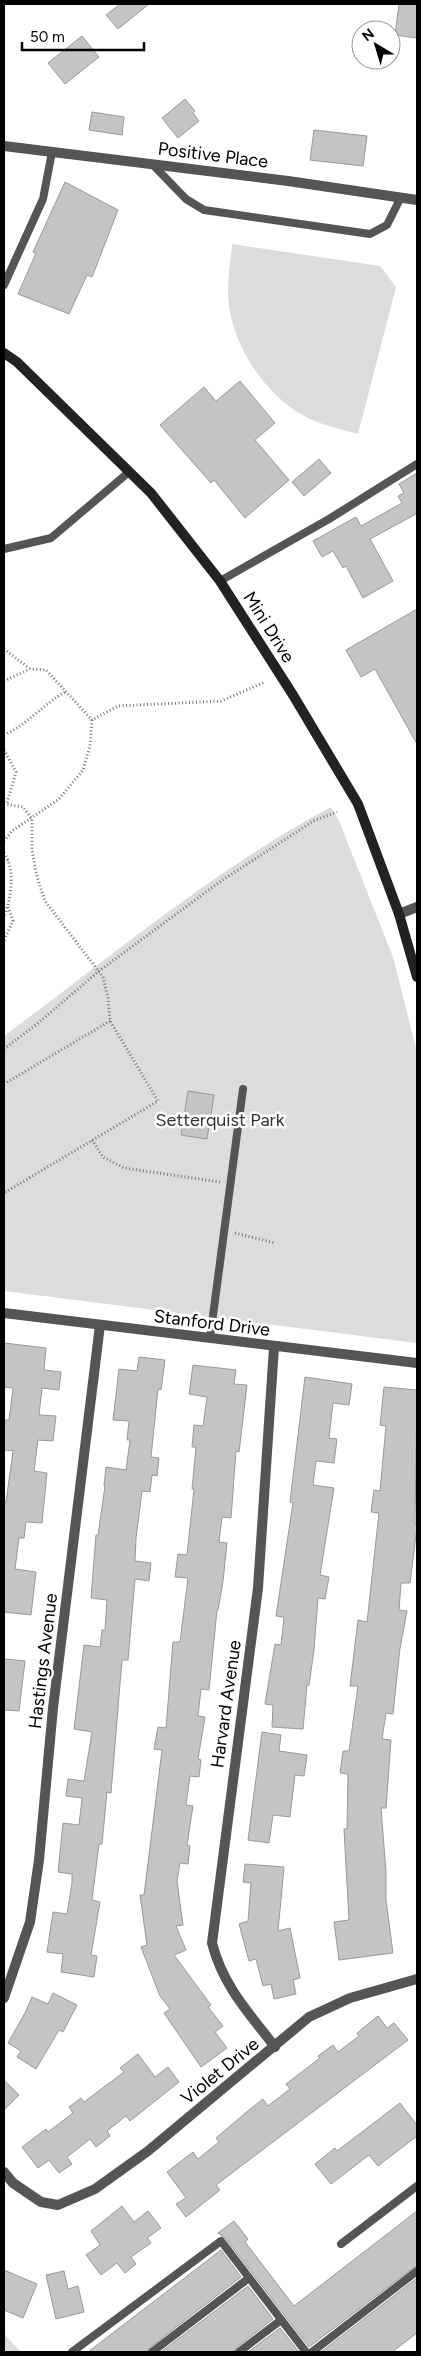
<svg xmlns="http://www.w3.org/2000/svg" width="421" height="2356" viewBox="0 0 421 2356" font-family="Figtree,sans-serif">
  <style>
    .green { fill: #dcdcdc }
    .building { fill: #c4c4c4; stroke: #999 }
    .lines { fill: none; stroke-linecap: round; stroke-linejoin: round }
    .path { stroke: #777; stroke-width: 3; stroke-dasharray: 1 2.5; stroke-linecap: butt }
    .lane { stroke: #555; stroke-width: 8 }
    .street { stroke: #555; stroke-width: 10 }
    .secondary { stroke: #222; stroke-width: 10 }
    .labels { text-anchor: middle; stroke-width: 5; stroke-linejoin: round; paint-order: stroke }
    .street-label { font-size: 18px; fill: #000; stroke: #fff }
    .park-label { font-size: 18px; fill: #333; stroke: #fff }
  </style>
  <rect width="100%" height="100%" fill="#fff"/>
  <g class="green">
    <path d="M232,244l148,22 16,21 -38,147c-22,-6 -45,-11 -64,-24 -37,-26 -66,-74 -66,-120 0,-15 3,-31 4,-46z"/>
    <path d="M331,807l8,14 54,136 24,95v291l-413,-52v-255c105,-78 212,-168 327,-229z"/>
    <path d="M4,2334l17,18h-17z"/>
  </g>
  <g class="building">
    <path d="M120,4h29l-31,25 -12,-14z"/>
    <path d="M399,4h18v34l-22,-3z"/>
    <path d="M82,36l17,21 -34,27 -17,-21z"/>
    <path d="M185,99l10,12 -2,2 6,8 -21,17 -16,-20z"/>
    <path d="M92,112l32,5 -2,18 -33,-5z"/>
    <path d="M314,130l53,6 -4,30 -53,-6z"/>
    <path d="M65,182l53,28 -26,67 -5,-2 -18,39 -51,-20 18,-41 -3,-1z"/>
    <path d="M240,381l35,42 -20,17 34,40 -44,38 -31,-38 -3,3 -51,-58 44,-38 12,14z"/>
    <path d="M319,459l12,14 -27,23 -12,-14z"/>
    <path d="M417,473v43l-1,-2 -46,25 23,42 -30,17 -17,-32 -3,2 -10,-17 -11,6 -9,-16 43,-24 5,9 41,-23 -4,-7 6,-3 -5,-9z"/>
    <path d="M417,609v135l-42,-75 -14,8 -15,-27z"/>
    <path d="M188,1091l26,4 -7,44 -26,-4z"/>
    <path d="M4,1343l42,5 -2,22 17,2 -2,18 -17,-2 -3,27 17,1 -3,25 -15,-1 -4,31 13,2 -5,50 -16,-1 -2,16h-5l-4,31 21,3 -5,43 -27,-3v-111l2,1 7,-51 -9,-1v-30h5l4,-32 -9,-1z"/>
    <path d="M139,1357l26,3 -4,30 -3,-1 -7,68 8,1 -2,18 -5,-1 -2,17 -8,-1 -6,47 -1,23 16,2 -2,18 -14,-2 -7,81h-6l-11,133 -4,-1 -5,52h-3l-7,56 8,2 -9,53 6,1 -3,21 -33,-5 2,-18 -16,-2 6,-40 14,2 5,-31v-9l-14,-2 5,-49 16,2 3,-27 -16,-2 2,-17 16,2 8,-49 -18,-3 10,-84 16,2 2,-17h3l2,-30 -16,-2 5,-63h2l7,-49h-1l2,-19 20,3 4,-30h-3l2,-19 -16,-1 6,-51 18,2z"/>
    <path d="M193,1365l43,5 -2,14 13,1 -8,67 -3,-1 -5,67 -9,-1 -3,25 8,1 -4,38 -5,29h-1l-8,80 -8,-1 -3,27 7,1 -7,42 3,1 -2,17 -9,-1 -4,29 7,1 -6,39 3,1 -2,18 -8,-1 -3,18 6,44 -7,1 10,24 -12,5 37,50 -3,2 15,19 -8,6 12,16 -26,19 -37,-54 6,-4 -10,-13 -19,-49 6,-2 -7,-50h4l18,-145 -8,-1 4,-22 8,1 7,-86h7l8,-64 -13,-1 3,-23 9,1 7,-66h-2l4,-42h-4l2,-22 9,1 4,-29 -18,-3z"/>
    <path d="M305,1377l47,7 -3,21 -16,-2 -4,35 8,1 -3,24 -18,-2 -3,24 21,3 -14,87 9,2 -4,22 -7,-1 -4,52 -5,35h-2l-4,44 -31,-2 1,-22 -8,-1 10,-60 6,1 3,-28 -8,-1 17,-113 -3,-1z"/>
    <path d="M384,1387l33,3 -2,132 2,5 -7,56h-9l-2,27 8,1 -7,37 -7,66 -7,-1 -4,26 9,1 -5,68h-5l5,64v28l7,53 -54,7 -5,-38 15,-2 -5,-91h3l1,-55 -8,-1 3,-22h6l9,-65h-8l8,-66 9,2 12,-109 -8,-1 3,-22 6,1 6,-65 -6,-1z"/>
    <path d="M4,1659l21,2 -6,50 -15,-1z"/>
    <path d="M262,1732l19,3 -2,16 28,4 -3,21 -9,-1 -5,42 -17,-2 -4,28 -21,-3z"/>
    <path d="M245,1864l39,3 -6,64 12,-3 10,50 -7,2 3,14 -22,5 -3,-15 -8,2 -7,-27 -7,2 -10,-37 9,-3 3,-38 -8,-1z"/>
    <path d="M53,1993l24,12 -14,27 -4,-2 -23,39 -19,-12 4,-6 -13,-8 17,-30 7,-16 16,7z"/>
    <path d="M378,2016l9,12 7,-5 14,17 -192,145 4,5 -34,27 -10,-13 10,-6 -19,-26 26,-20 5,7 21,-17 -3,-4 33,-28 14,-11 5,7 22,-17 -4,-5 34,-26 -2,-2 15,-11 5,7 21,-16 -2,-3z"/>
    <path d="M138,2054l17,23 13,-10 11,15 -49,39 -4,-5 -19,15 3,5 -14,11 -6,-8 -23,18 5,7 -13,9 -10,-13 -11,8 -16,-21 24,-18 2,3 25,-19 -4,-6 12,-9 3,4 40,-30 -4,-4z"/>
    <path d="M4,2080l15,15 -15,15z"/>
    <path d="M400,2103l17,22v11l-39,30 -9,-11 -38,29 -16,-20 20,-16 2,3z"/>
    <path d="M122,2206l12,16 14,-11 13,17 -14,10 4,5 -20,14 5,7 -11,9 -8,-10 -16,12 -15,-20 14,-10 -9,-14z"/>
    <path d="M417,2211v54l-108,82 -84,-109 -7,-5 16,-12 14,18 -3,3 49,64z"/>
    <path d="M221,2250l20,27 -92,71 -3,4h-58z"/>
    <path d="M4,2270l33,14 -14,34 -19,-8z"/>
    <path d="M64,2271l4,18 10,-3 6,26 -28,7 -10,-44z"/>
    <path d="M417,2278v55l-25,19h-71z"/>
    <path d="M248,2286l25,33 -37,29 -3,4h-72z"/>
    <path d="M280,2328l19,24h-51z"/>
  </g>
  <g class="lines">
    <g class="path">
      <path d="M4,649l25,19"/>
      <path d="M4,681l26,-12 16,1 46,50"/>
      <path d="M4,735c23,-10 40,-32 63,-44"/>
      <path d="M4,750l12,22 -9,31"/>
      <path d="M4,804l19,3 9,12v31l5,27 8,24 58,76 5,21 2,23 48,80 -154,92"/>
      <path d="M4,841l8,-10 47,-32 24,-29 7,-24 2,-26 26,-14 103,-5 44,-19"/>
      <path d="M4,853c12,18 7,45 0,65"/>
      <path d="M4,862l4,-2"/>
      <path d="M4,940l9,-19 -5,-14"/>
      <path d="M4,1049l33,-25 62,-53 122,-90 94,-61 22,-8"/>
      <path d="M4,1084l106,-63"/>
      <path d="M92,1140l11,17 21,11 96,14"/>
      <path d="M235,1233l40,10"/>
    </g>
    <g class="lane">
      <path d="M153,165l33,34 18,11 166,24 17,-9 14,-28"/>
      <path d="M4,285l39,-86 9,-47"/>
      <path d="M4,549l47,-11 78,-66"/>
      <path d="M220,581l109,-62 88,-55"/>
      <path d="M210,1338l33,-249"/>
      <path d="M341,2244l76,-58"/>
      <path d="M72,2352l149,-111 85,111"/>
      <path d="M152,2352l97,-74"/>
      <path d="M239,2352l42,-32"/>
      <path d="M312,2352l105,-81"/>
    </g>
    <g class="street">
      <path d="M4,146l284,35 129,19"/>
      <path d="M399,914l18,-7"/>
      <path d="M4,1313l413,50"/>
      <path d="M274,1347l-16,241 -46,355c11,43 37,70 63,104"/>
      <path d="M4,1998l26,-76 9,-62 14,-152 47,-383"/>
      <path d="M4,2172l9,11 28,19 17,3 37,-16 53,-38 161,-134 41,-19 67,-19"/>
    </g>
    <path class="secondary" d="M4,353l13,9 134,131 69,88 73,114 65,109 41,110 18,63"/>
  </g>
  <g class="labels">
    <g class="street-label">
      <text transform="translate(213 155) rotate(7)" y="6">Positive Place</text>
      <text transform="translate(269 627) rotate(58)" y="6">Mini Drive</text>
      <text transform="translate(212 1323) rotate(7)" y="6">Stanford Drive</text>
      <text transform="translate(43 1661) rotate(-83)" y="6">Hastings Avenue</text>
      <text transform="translate(226 1704) rotate(-82)" y="6">Harvard Avenue</text>
      <text transform="translate(220 2071) rotate(-39)" y="6">Violet Drive</text>
    </g>
    <g class="park-label">
      <text x="220" y="1126">Setterquist Park</text>
    </g>
  </g>
  <rect width="421" height="2356" fill="none" stroke="#000000" stroke-width="10"/>
  <g transform="translate(376 45) rotate(322)"><circle r="24" fill="#ffffff" stroke="#999999"/>
  <path d="M0-4L9 19L0 12L-9 19Z" fill="#000000"/>
  <text y="-8" font-size="14" font-weight="bold" text-anchor="middle" fill="#000000">N</text>
  </g>
  <path d="M22 42v8h122v-8" fill="none" stroke="#000000" stroke-width="2.5"/>
  <text x="30" y="42" font-size="15" fill="#000000" stroke="#ffffff" stroke-width="4" paint-order="stroke">50 m</text>
</svg>
